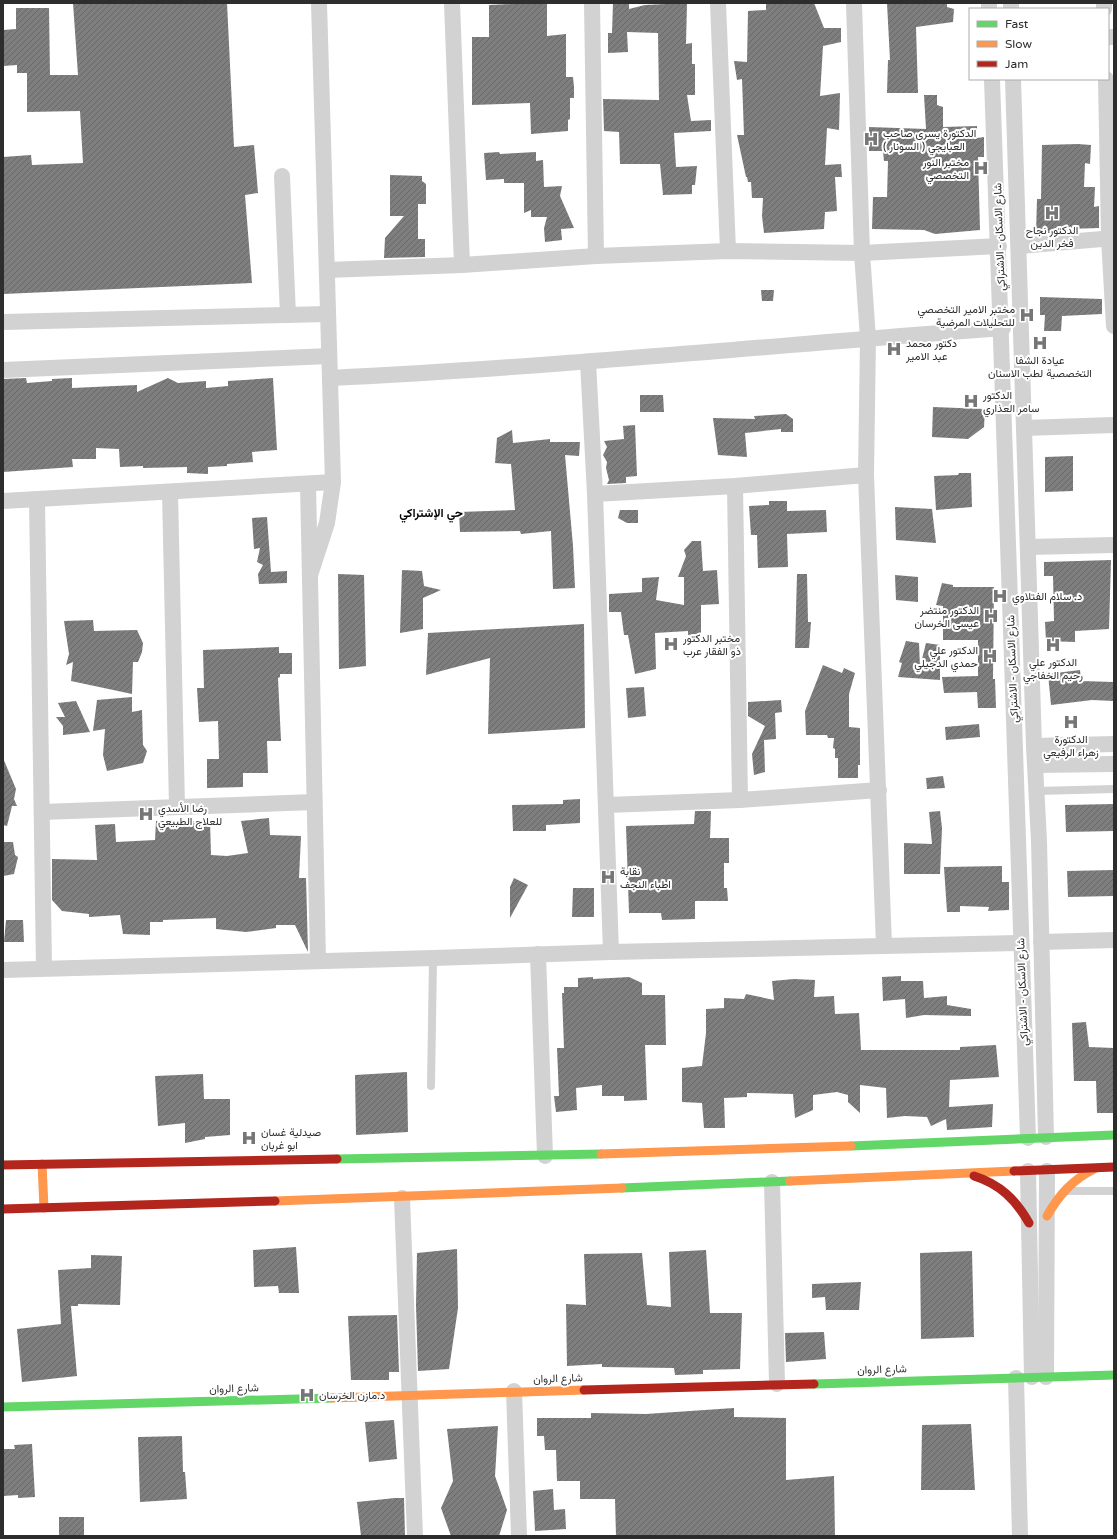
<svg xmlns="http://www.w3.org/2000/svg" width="1117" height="1539" viewBox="0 0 1117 1539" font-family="'Varela Round',Vazirmatn,sans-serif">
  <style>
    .building { fill: url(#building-hatch) }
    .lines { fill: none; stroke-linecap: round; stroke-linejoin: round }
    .lane { stroke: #d2d2d2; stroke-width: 8 }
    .street { stroke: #d2d2d2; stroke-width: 16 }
    .fast { stroke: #63d668; stroke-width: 9 }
    .slow { stroke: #ff974d; stroke-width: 9 }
    .jam { stroke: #b3261e; stroke-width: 9 }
    .labels { text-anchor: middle; stroke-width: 4; stroke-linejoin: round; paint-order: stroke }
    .poi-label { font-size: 11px; fill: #2d2d2d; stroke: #fff; text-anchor: start }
    .street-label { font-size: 11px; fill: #2d2d2d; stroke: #fff }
    .neighbourhood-label { font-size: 12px; font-weight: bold; fill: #000; stroke: #fff }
  </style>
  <defs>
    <pattern id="building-hatch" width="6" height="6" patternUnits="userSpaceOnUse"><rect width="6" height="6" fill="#7e7e7e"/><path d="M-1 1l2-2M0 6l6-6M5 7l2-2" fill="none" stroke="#686868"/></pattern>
  </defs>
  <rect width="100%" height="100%" fill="#fff"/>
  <g class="building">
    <path d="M73,3h154l7,144 20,-2 4,48 -13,2 7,88 -249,11v-137l28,-2 1,10 51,-2 -3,-52 -53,1v-39h-10v-8l-14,1v-36l13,-1v-21h33l1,67h28z"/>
    <path d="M535,3h12v33l19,-2v43h7l1,10v11h-4v21l-2,1v11l-37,3 -1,-31 -58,2v-68h17v-32z"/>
    <path d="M613,3h16v6l16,-4 42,-2 -1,41 6,-1v21h3v31h-8l4,26 20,-1v11l-37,2 2,34 21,-1 -2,19h-3v9l-29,1 -3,-31h-40l-1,-32 -15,-1 -1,-32 56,1 -1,-67 -31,-1 1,20 -20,1v-20h4z"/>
    <path d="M766,3h48l10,25h17v14l-18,4 -3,50 20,-3 -1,37 -12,-2 -2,37 16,-1 1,13h-7l2,34 -12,1 -1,17 -60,4 -2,-17 1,-18h-11l-1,-16h-3l-1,-5h-1l-9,-42h7l-2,-56 -5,1 -3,-19 13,1 1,-51 18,-1z"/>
    <path d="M887,3h60v4l7,2 -1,13 -37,5 2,66h-31l1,-33h2z"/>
    <path d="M924,95h13v10l6,2v20l34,-1v12l7,-1v20h-6l2,73 -45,4 -11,-4 -52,-1 1,-32h14l1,-36h-4l-1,-10h-14v-24l57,2z"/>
    <path d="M1078,144l13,1 -1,19 -5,-1 -1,24h11l-1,20 5,-1v22l-31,1v3l-10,1h-22l1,-34h4l1,-54z"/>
    <path d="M499,152l1,2 36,-2v9l7,-1 1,27 18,-1 -2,10 14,32 -13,1 1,11 -17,2 -1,-14 3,-11h-16v-7l-7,3v-30h-20v-4l-18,1 -2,-27z"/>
    <path d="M390,175l32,1v5l4,3v20h-8v35h7v18l-41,1 1,-20 19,-22h-14z"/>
    <path d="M761,290h13l-1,11h-11z"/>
    <path d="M1040,297l62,2v15l-40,2 -1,15h-17l1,-16h-5z"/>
    <path d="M26,378l1,5 25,-2v-2l20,-1v10l65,-3v7l31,-14 10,5 28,-2v7l22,-2v-5l45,-3 4,72 -25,2 1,10 -26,2v2l-19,1v7l-21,-1v-6l-44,1v-2l-23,1 -1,-18 -23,-1v11h-24l1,8 -70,5v-93z"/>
    <path d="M640,395h23l1,17h-24z"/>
    <path d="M933,407l52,2 -1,18 -16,12 -36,-2z"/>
    <path d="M786,414l7,5v13h-12v-3l-36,4 2,24 -29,-2 -5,-37 42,1 -1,-3z"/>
    <path d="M635,425l2,51 -11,1v6l-19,1 2,-4 -3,-12 1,-6 -4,-7 4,-8 -3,-6 20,-2 -1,-13z"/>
    <path d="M512,430l1,13 37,-4v3h30l-1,14 -14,-1 8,91 2,42 -22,1 -2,-58 -30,3 -1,-3 -60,1 -1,-20 56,-2 -4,-46 -16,-1 2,-25z"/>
    <path d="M1073,456v35l-28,1v-35z"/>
    <path d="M959,473h12l1,34 -36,3 -2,-34 24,-1z"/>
    <path d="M769,501h18v10l39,-1 1,22 -40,2 1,33 -30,1 -1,-33h-6l-2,-29 20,-1z"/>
    <path d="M895,507l37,2 4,34 -40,-3z"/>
    <path d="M620,510h18v13h-11l-9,-5z"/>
    <path d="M267,517l4,55 16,-1v12l-28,1 -1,-10 5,-9 -6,-3 3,-14 -6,1 -2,-31z"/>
    <path d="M692,541h9l2,30 14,-1 2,34 -18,1v29l-13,1v-4l-33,2 1,36 -21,5 -7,-39h-4l-3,-23h-12v-18l33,-2v-14l17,-1 -3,23 28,5v-28h-6l8,-21 -2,-6z"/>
    <path d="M1111,560l-2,69 -34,2v11l-29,-1 -1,-19 9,-1 -1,-45h-9v-14z"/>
    <path d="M402,570l20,1 2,15 17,4 -18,8v31l-23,4z"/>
    <path d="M338,574l26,1 2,91 -27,3z"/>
    <path d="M797,574h10l1,48h3l-2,26h-14z"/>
    <path d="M895,575l23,2v25l-22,-2z"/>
    <path d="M942,583l11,2v2h41l-1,92h2l1,29h-18l-1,-16 -33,1 -2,-16 36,-1v-36h-35v-34l-7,-1z"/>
    <path d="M93,620l1,11 43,-1 6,13 -1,9 -4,10h-5l-1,32 -61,-13 2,-19 -7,3 3,-11 -5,-33z"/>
    <path d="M584,624l1,104 -97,6 2,-76 -64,17 2,-42z"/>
    <path d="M906,641l13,2 1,24 6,-24 14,2v35l-42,-3 4,-14 -3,-1z"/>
    <path d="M279,647v6h13v21h-12v3l-2,1 3,63h-14l1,32h-25v14l-36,1v-29h12l-1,-38 -19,1 -2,-34h7l-1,-38z"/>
    <path d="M823,665l19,8 2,-5 11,5 -6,21v33l11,1v37h-2v13h-20v-20h-3v-9l-2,-1 1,-10h-6l-1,-3h-21l-1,-24z"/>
    <path d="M1080,670l1,11 33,1v19l-22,-1 -41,5 -3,-31z"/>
    <path d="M644,687l2,29 -18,2 -2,-30z"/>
    <path d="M132,697v15l10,-2 1,35 4,6 -4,12 -36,8 -4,-16 2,-26 -12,2 4,-31z"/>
    <path d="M781,700l1,12 -7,1 1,26 -12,1 1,32 -11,3 -2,-21 13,-28 -17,-10v-14z"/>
    <path d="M76,701l14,31 -27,3v-9l-7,-9h9l-7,-14z"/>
    <path d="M979,724l1,13 -34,3 -1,-13z"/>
    <path d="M3,758l13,31 -2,10 3,7h-5l-5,20 -4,-1z"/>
    <path d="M943,776l2,12 -18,1 -1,-11z"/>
    <path d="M580,799v24l-34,2v6h-33l-1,-26 51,-1v-4z"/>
    <path d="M1114,804v27l-48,1 -1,-27z"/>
    <path d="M695,811h16l-1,27h19v25h-5v25h3l1,13h-33v18l-33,1 -1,-7h-32l-3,-87 68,-2z"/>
    <path d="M940,811l2,17 -2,46h-36v-31l28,1 -3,-32z"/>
    <path d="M269,818l1,17 31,1 -2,42h7l2,74 -13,-27h-19v3l-30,4 -30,-3v-11l-53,2v2h-13v13l-27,-1 -3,-19 -31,2v-3l-27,-3 -10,-11v-41l45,1 -2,-35 20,-1 1,18 39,-2 1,-19h54l1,34 16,1 21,-3 -7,-32z"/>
    <path d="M3,842h10l2,13 3,2 -4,17 -11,2z"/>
    <path d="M1002,866v16h7v28l-21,1 1,-4 -29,-1v6h-13l-3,-45z"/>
    <path d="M1114,870v26l-46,1 -1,-26z"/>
    <path d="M514,878l14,7 -18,33v-31z"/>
    <path d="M573,888h21v29h-22z"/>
    <path d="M6,920h17l1,22h-20z"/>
    <path d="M901,976v5h22l1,17 23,-2v9l24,4v7l-47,-1 -18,3 -1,-19 -22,2 -1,-24z"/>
    <path d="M593,977v2l36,-2 13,6v12h23l1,50h-21l2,55 -23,1v-5h-22v-11l-26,3 1,22 -21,2 -2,-16h5l-2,-48h7l-2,-55h2v-6h14v-9z"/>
    <path d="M794,979l21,1 -1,17 20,-1 1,18 24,-1 2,37h99v-3l36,-2 3,32 -49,3 -1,27 44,-3 -1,23 -45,3 -1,-11 -15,7 -4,-9 -22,-1 -18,2 -1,-30 -26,-3v28l-12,-11v-7l-11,-3 -24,3v15l-18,8 -2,-24 -46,-1v4l-23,1 1,30h-21l-2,-25 -20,-1v-34l20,-2 4,-33v-24l18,-1v-10l20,1 2,-5 28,6 -2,-19z"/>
    <path d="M1086,1022l3,25 25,1v65h-17l-1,-32h-22l-2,-58z"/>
    <path d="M407,1072l1,60 -52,3 -1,-60z"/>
    <path d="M203,1074l1,25h26v36l-25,2v2l-20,4v-20l-27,3 -3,-50z"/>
    <path d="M296,1247l3,46h-20l-1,-7 -24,1 -1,-37z"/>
    <path d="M457,1249l1,59 -9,61 -31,2 -2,-66 1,-52z"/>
    <path d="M706,1250l4,63h32l-2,56 -37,1v4l-28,1 -1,-7 -72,-1v-3l-35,2 -1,-62 20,1 -2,-51 58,-1 5,52 24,2 -2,-55z"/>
    <path d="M972,1251l2,86 -53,2 -1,-86z"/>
    <path d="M91,1255l31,1 -2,49 -42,-1v2h-7l6,70 -55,6 -5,-53 44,-5 -3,-54 33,-2z"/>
    <path d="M861,1282l-2,28h-33l-1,-13 -13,1v-14z"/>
    <path d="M397,1315l2,57h-10v8h-38l-3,-64z"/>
    <path d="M824,1332l2,27 -40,3 -1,-29z"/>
    <path d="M734,1408v9l52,1v62l48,-4 1,60h-219l-1,-37h-35v-18h-23l-1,-31h-11l-1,-14h-7v-18h54v-5l55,1z"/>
    <path d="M394,1420l3,39 -28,3 -4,-40z"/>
    <path d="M971,1424l4,66h-54l1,-65z"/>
    <path d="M498,1426l-3,50 12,34 -8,26h-48l-10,-28 12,-27 -6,-52z"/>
    <path d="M182,1436l1,36h2l2,27 -47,3 -2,-65z"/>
    <path d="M32,1444l3,53 -17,1v-3l-15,1v-47h12l-1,-4z"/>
    <path d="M553,1489l1,21 11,-1 1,20 -31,2 -2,-40z"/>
    <path d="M395,1498h9l1,38h-44l-4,-34z"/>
    <rect x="59" y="1517" width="25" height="19"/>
  </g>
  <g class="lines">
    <g class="lane">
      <path d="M1037,791l77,-2"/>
      <path d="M431,1086l2,-128"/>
      <path d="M1069,1191h45"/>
    </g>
    <g class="street">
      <path d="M452,3l10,262"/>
      <path d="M592,3l4,253"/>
      <path d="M718,3l10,248"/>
      <path d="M854,3l8,250 6,85 -2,137 18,470"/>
      <path d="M989,3v6"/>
      <path d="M1011,3v6"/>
      <path d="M1104,3v6"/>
      <path d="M1108,37h6"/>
      <path d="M992,79c15,353 22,706 36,1059"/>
      <path d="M1013,79l21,667 5,95 7,296"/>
      <path d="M1106,79l3,159 5,88"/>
      <path d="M282,176l6,139"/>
      <path d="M1019,246l95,-8"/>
      <path d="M327,270l135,-5 134,-9 132,-5 134,2 137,-7"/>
      <path d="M3,322l325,-8"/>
      <path d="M588,362l7,132 16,458"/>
      <path d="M3,370l326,-14"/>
      <path d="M330,378c225,-11 448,-33 673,-50"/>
      <path d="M1024,428l90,-3"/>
      <path d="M308,484l10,477"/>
      <path d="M735,486l5,314"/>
      <path d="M170,493l7,313"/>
      <path d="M595,494l140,-8 131,-11"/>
      <path d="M37,500l7,468"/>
      <path d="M3,501l330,-19"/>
      <path d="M1028,547l86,-2"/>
      <path d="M310,575l17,-52 6,-41 -14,-479"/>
      <path d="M1034,746l80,-2"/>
      <path d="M1035,765l79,-1"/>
      <path d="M607,805l133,-5 139,-10"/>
      <path d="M42,812l272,-10"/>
      <path d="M1041,942l73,-2"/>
      <path d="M538,954l7,202"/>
      <path d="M3,970l430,-12 178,-6 409,-9"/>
      <path d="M1028,1171l4,206"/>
      <path d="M772,1182l5,202"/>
      <path d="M402,1198l13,338"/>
      <path d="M1046,1377l1,-206"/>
      <path d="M1016,1378l4,158"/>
      <path d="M514,1391l5,145"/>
    </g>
    <g class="fast">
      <path d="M851,1146l263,-11"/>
      <path d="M337,1159l264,-5"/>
      <path d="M622,1188l168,-7"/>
      <path d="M814,1384l300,-9"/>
      <path d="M3,1407l329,-9"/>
    </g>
    <g class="slow">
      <path d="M601,1154l250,-8"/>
      <path d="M42,1164l2,44"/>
      <path d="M790,1181l224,-10"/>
      <path d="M275,1201l347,-13"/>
      <path d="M1047,1216c12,-21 25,-36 47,-47"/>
      <path d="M332,1398l252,-8"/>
    </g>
    <g class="jam">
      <path d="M3,1165l334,-6"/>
      <path d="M1014,1171l100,-4"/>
      <path d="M974,1176c26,8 42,24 55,47"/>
      <path d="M3,1209l272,-8"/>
      <path d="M584,1390l230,-6"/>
    </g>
  </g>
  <defs>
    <g id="hospital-bare" transform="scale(1.2)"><path d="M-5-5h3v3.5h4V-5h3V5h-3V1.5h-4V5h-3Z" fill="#767676" stroke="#fff" stroke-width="2.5" paint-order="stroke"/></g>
  </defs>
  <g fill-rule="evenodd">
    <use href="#hospital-bare" x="871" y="139"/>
    <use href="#hospital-bare" x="981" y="168"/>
    <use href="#hospital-bare" x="1052" y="213"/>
    <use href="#hospital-bare" x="1027" y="315"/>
    <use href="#hospital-bare" x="1040" y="343"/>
    <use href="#hospital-bare" x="894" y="349"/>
    <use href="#hospital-bare" x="971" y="401"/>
    <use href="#hospital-bare" x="1000" y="596"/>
    <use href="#hospital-bare" x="991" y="616"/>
    <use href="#hospital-bare" x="671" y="644"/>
    <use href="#hospital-bare" x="1053" y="645"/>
    <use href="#hospital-bare" x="990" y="656"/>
    <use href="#hospital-bare" x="1071" y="722"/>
    <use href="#hospital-bare" x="146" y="814"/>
    <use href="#hospital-bare" x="608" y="877"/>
    <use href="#hospital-bare" x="249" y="1138"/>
    <use href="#hospital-bare" x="307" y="1395"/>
  </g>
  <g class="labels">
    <g class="poi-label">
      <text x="883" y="137">الدكتورة يسرى صاحب<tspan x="883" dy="13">العبايجي ( السونار )</tspan></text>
      <text x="969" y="166" text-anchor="end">مختبر النور<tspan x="969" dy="13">التخصصي</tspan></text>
      <text x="1052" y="234" text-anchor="middle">الدكتور نجاح<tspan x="1052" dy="13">فخر الدين</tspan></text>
      <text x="1015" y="313" text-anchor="end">مختبر الامير التخصصي<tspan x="1015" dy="13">للتحليلات المرضية</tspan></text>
      <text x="906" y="347">دكتور محمد<tspan x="906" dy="13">عبد الامير</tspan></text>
      <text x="1040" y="364" text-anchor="middle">عيادة الشفا<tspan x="1040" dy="13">التخصصية لطب الاسنان</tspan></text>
      <text x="983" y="399">الدكتور<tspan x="983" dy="13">سامر العذاري</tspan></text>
      <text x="1012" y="600">د. سلام الفتلاوي</text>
      <text x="979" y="614" text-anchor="end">الدكتور منتضر<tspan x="979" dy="13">عيسى الخرسان</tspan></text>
      <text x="683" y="642">مختبر الدكتور<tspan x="683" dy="13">ذو الفقار عرب</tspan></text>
      <text x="978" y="654" text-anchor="end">الدكتور علي<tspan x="978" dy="13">حمدي الدجيلي</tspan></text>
      <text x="1053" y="666" text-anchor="middle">الدكتور علي<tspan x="1053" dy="13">رحيم الخفاجي</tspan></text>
      <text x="1071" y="743" text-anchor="middle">الدكتورة<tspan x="1071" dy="13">زهراء الرفيعي</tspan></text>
      <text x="158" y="812">رضا الأسدي<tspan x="158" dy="13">للعلاج الطبيعي</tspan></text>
      <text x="620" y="875">نقابة<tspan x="620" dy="13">اطباء النجف</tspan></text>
      <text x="261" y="1136">صيدلية غسان<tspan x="261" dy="13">ابو غربان</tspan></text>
      <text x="319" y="1399">د.مازن الخرسان</text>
    </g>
    <g class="street-label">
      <text transform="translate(999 237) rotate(-92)" y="4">شارع الاسكان - الاشتراكي</text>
      <text transform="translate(1012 669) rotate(-92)" y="4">شارع الاسكان - الاشتراكي</text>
      <text transform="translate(1022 992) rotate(-92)" y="4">شارع الاسكان - الاشتراكي</text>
      <text transform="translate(882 1369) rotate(-2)" y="4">شارع الروان</text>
      <text transform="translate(558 1378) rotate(-2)" y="4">شارع الروان</text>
      <text transform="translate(234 1388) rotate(-2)" y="4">شارع الروان</text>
    </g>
    <g class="neighbourhood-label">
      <text x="431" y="517">حي الإشتراكي</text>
    </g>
  </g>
  <rect width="1117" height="1539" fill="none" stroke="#2d2d2d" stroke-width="8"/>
  <rect x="969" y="8" width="140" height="72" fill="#ffffff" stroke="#ababab"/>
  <rect x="977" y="21" width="20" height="6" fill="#63d668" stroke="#ababab"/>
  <text x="1005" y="28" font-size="12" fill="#2d2d2d">Fast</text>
  <rect x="977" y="41" width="20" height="6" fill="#ff974d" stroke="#ababab"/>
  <text x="1005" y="48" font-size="12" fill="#2d2d2d">Slow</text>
  <rect x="977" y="61" width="20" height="6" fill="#b3261e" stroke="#ababab"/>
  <text x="1005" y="68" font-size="12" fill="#2d2d2d">Jam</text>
</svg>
